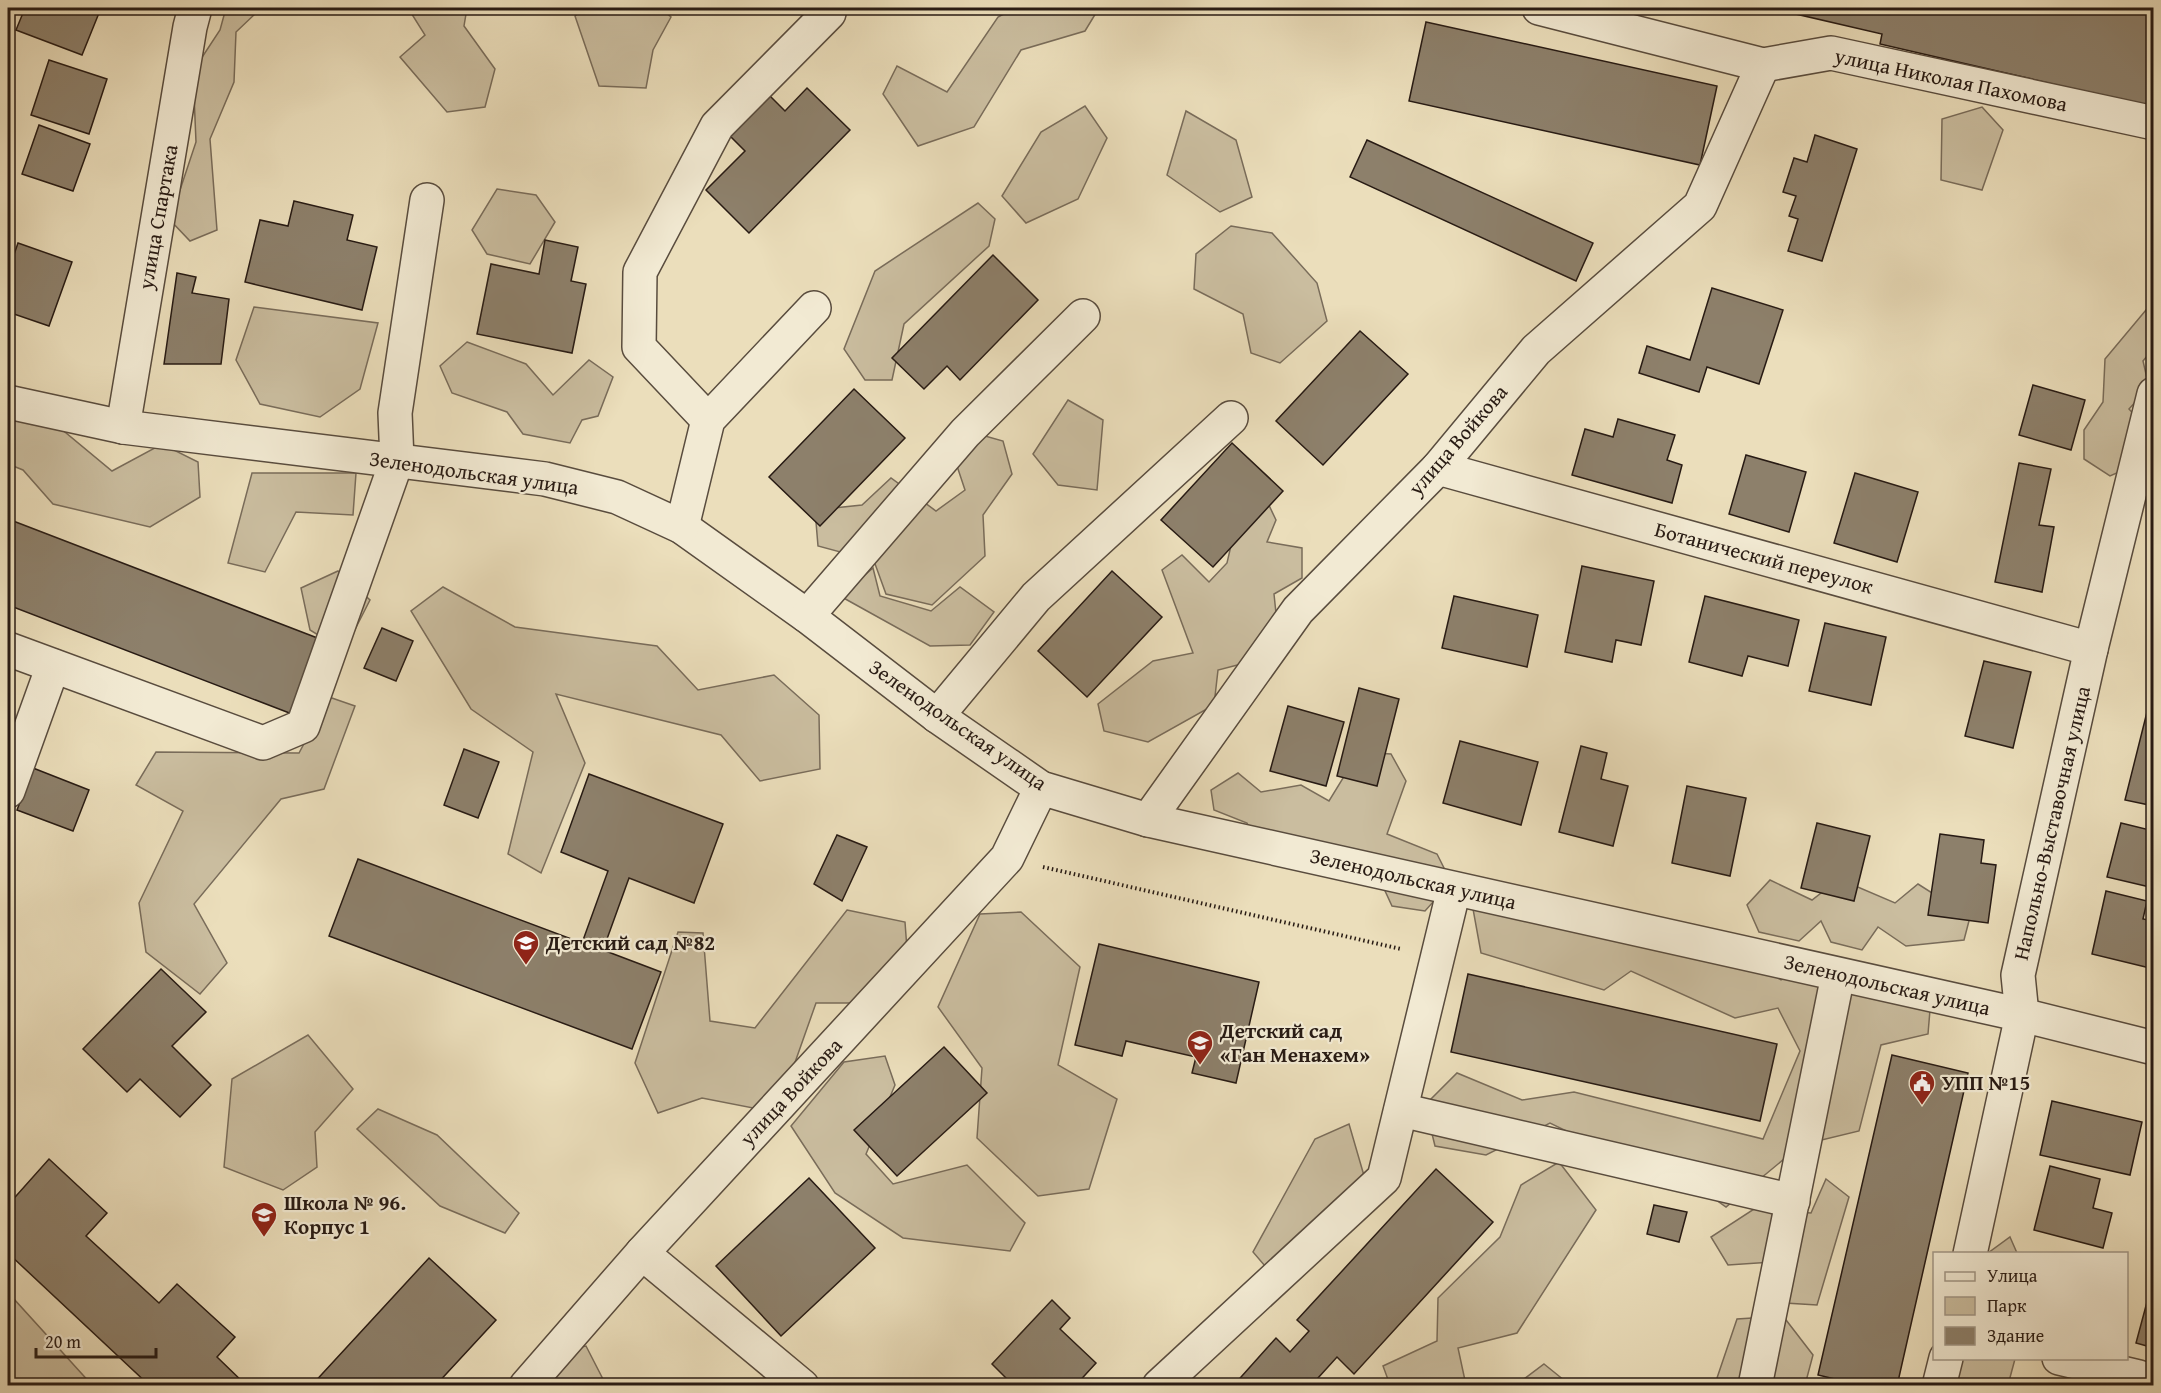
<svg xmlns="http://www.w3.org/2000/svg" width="2161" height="1393" viewBox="0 0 2161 1393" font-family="'Gentium Book Plus',serif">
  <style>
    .green { fill: #cabd9f; stroke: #796c5a; stroke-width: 1.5 }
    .building { fill: #8d806b; stroke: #281b14; stroke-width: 1.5 }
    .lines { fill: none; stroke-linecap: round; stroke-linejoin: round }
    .minor-casing { stroke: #594c3e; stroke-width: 36 }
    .path { stroke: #281b14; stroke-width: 4; stroke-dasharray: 1.5 3; stroke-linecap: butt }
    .minor { stroke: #f2ead3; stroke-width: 33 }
    .labels { text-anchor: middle; stroke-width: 4.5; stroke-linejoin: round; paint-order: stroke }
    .street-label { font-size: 21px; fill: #281b14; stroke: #f2ead3 }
    .poi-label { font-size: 21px; font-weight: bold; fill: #281b14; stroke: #f2ead3; text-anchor: start }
  </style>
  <rect width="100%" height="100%" fill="#ebdebb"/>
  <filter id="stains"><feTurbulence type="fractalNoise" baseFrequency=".00333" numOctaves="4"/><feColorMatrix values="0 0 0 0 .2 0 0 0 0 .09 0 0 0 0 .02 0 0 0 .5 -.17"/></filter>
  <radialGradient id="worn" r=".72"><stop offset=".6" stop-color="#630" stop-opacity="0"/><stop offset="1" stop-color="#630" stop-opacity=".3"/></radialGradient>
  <g class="green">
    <path d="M226,8h30l-1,6 -19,18 -2,50 -24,57 7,91 -27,11 -20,-21 26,-78 -3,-71 27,-41z"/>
    <path d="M408,8h59l-3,18 31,43 -10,38 -38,5 -47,-55 25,-22z"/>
    <path d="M585,8h75l11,9 -18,33 -7,38 -47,-2 -24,-70z"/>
    <path d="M1015,8h84l-14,23 -64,19 -47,77 -56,19 -35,-52 14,-28 50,26 51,-75z"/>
    <path d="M1085,106l22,32 -29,61 -52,24 -24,-27 39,-64z"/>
    <path d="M1982,107l21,23 -21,60 -41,-10 1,-61z"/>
    <path d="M1186,111l50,29 16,57 -32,15 -53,-37z"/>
    <path d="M497,189l39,6 19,27 -25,42 -43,-10 -15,-24z"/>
    <path d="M978,203l17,16 -6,27 -85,78 -12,56h-27l-21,-31 31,-78z"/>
    <path d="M1231,226l41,7 45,50 10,38 -47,42 -29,-10 -8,-39 -49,-25 2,-35z"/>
    <path d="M254,307l124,16 -18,66 -40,28 -60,-13 -24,-44z"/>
    <path d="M2146,310l7,10v29l-10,12 6,26 -20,22 14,15 -8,41 -25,11 -26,-17v-29l19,-28 2,-43z"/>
    <path d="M467,342l59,22 27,31 36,-35 24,17 -15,39 -16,4 -12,23 -47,-9 -16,-22 -55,-19 -12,-27z"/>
    <path d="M1068,400l35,20 -6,70 -39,-5 -25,-31z"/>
    <path d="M8,415l52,13 52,43 50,-27 36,18 2,35 -50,30 -97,-23 -30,-34 -15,-6z"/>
    <path d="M978,434l25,7 9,33 -29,41 2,41 -53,49 -46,-11 -12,-33 -56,-15 -3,-36 47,-5 29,-27 45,33 29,-21 -11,-33z"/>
    <path d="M252,473h104l-3,42 -57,-3 -31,60 -37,-9z"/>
    <path d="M1266,499l10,21 -9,22 35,6v30l-28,16 3,29 -32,40 -27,7 -4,35 -66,37 -44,-11 -6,-27 55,-43 40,-8 -31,-83 20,-15 27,27 18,-19 12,-52z"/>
    <path d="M873,568l7,28 51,15 29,-24 34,25 -24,33 -40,1 -90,-50z"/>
    <path d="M338,571l32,29 -26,51 -34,-21 -9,-42z"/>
    <path d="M443,587l72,40 142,19 41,44 76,-15 45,40 1,54 -60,12 -39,-46 -165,-41 29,69 -44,110 -33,-19 25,-102 -62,-43 -60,-98z"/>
    <path d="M329,697l26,9 -31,83 -43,10 -87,105 33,59 -27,31 -54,-42 -7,-49 44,-92 -47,-26 20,-33 143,1z"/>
    <path d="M1359,752l32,2 15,27 -19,53 50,20 14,28 -26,29 -33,-5 -18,-39 -113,-11 -14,-33 -33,-13 -3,-20 27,-17 23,19 40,-7 28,16z"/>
    <path d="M1839,879l56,24 23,-19 52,33 -6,23 -58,6 -28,-19 -16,23 -31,-8 -10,-21 -22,20 -40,-9 -12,-27 23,-25 42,20z"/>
    <path d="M1473,909l277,50 31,21 38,-18 111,48 -2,24 -47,11 -22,86 -58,14 -75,62 -78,-56 -32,4 -66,-32 -64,32 -51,-9 -10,-41 32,-32 65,27 52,-8 189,47 37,-88 -22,-43 -43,10 -104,-47 -27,19 -123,-37z"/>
    <path d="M847,910l58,12 3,41 -39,40h-53l-23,65 -40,40 -51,-10 -44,15 -23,-50 43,-131 25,1 7,88 45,7z"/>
    <path d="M1021,912l59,55 -22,98 59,34 -28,90 -51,7 -61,-58 5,-70 -44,-61 42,-93z"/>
    <path d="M308,1035l45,54 -38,43 2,35 -34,23 -59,-23 8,-88z"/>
    <path d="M885,1056l10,29 -29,69 27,30 74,-19 58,58 -15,28 -107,-13 -68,-45 -44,-67 53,-64z"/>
    <path d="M378,1109l59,26 82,78 -14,20 -65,-27 -83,-77z"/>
    <path d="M1349,1124l16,55 -94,94 -18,-21 62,-113z"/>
    <path d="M1559,1162l37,48 -79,123 -59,15 8,37h-76l-7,-19 54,-25 1,-43 62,-61 21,-52z"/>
    <path d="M1826,1179l23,18 -32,108 -32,-2 1,-42 -58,4 -17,-28 43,-28 57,4z"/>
    <path d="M2010,1237l7,16h-29z"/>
    <path d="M8,1296l5,2 79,87h-84z"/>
    <path d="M1783,1316l30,39 -8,30h-85l-3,-7 20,-59z"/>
    <path d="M586,1346l20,39 -94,1 31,-32z"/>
    <path d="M1958,1359h57l-7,26 -56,1z"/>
    <path d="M1544,1364l26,21h-54z"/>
  </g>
  <g class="building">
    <path d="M8,8h6l-6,21z"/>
    <path d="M25,8h76l-19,47 -66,-25z"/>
    <path d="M1770,8h350l34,7v69l-6,22 -268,-62 2,-10z"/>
    <path d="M1426,22l291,64 -17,79 -291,-64z"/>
    <path d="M49,60l58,19 -18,55 -58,-19z"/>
    <path d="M807,88l43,42 -101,103 -43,-43 39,-39 -15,-15 40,-40 15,15z"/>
    <path d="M39,125l51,19 -17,47 -51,-17z"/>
    <path d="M1815,135l42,14 -35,112 -34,-10 10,-32 -9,-3 7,-20 -13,-4 11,-34 13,4z"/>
    <path d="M1367,140l226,103 -17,38 -226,-104z"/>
    <path d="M294,201l59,14 -6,25 30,7 -15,63 -117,-28 15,-62 28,6z"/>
    <path d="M545,240l33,7 -7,34 15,3 -14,69 -95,-19 14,-70 48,10z"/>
    <path d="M18,243l54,19 -23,64 -41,-14v-40z"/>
    <path d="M993,255l45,45 -78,80 -13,-14 -23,23 -32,-31z"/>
    <path d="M177,273l19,4 -4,16 37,6 -8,65h-57z"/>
    <path d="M1712,288l71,22 -24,74 -52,-17 -8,25 -60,-19 8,-27 43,14z"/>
    <path d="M1360,331l48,43 -85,91 -47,-44z"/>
    <path d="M2033,385l52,15 -14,50 -52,-15z"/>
    <path d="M854,389l51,49 -85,88 -51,-49z"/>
    <path d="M1618,419l57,16 -8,25 15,5 -10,38 -100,-28 13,-46 28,8z"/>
    <path d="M1232,443l51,48 -70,76 -52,-47z"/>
    <path d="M1746,455l60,17 -17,60 -60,-18z"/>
    <path d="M2019,463l32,6 -12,56 15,2 -12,65 -47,-10z"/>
    <path d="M1855,473l63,19 -21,70 -63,-19z"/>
    <path d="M8,519l312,120 -28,75 -284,-109z"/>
    <path d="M1582,566l72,15 -13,64 -25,-5 -4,22 -47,-10z"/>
    <path d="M1112,571l50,46 -75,80 -49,-46z"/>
    <path d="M1454,596l84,19 -11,52 -85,-19z"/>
    <path d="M1705,596l94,24 -11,46 -40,-10 -6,20 -53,-14z"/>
    <path d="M1825,623l61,14 -15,68 -62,-14z"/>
    <path d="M382,628l31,13 -17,40 -32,-13z"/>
    <path d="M1984,661l47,11 -18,76 -48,-12z"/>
    <path d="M1359,688l40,11 -22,87 -40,-10z"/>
    <path d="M2151,696l3,1v109l-29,-6z"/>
    <path d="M1288,706l56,16 -18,64 -56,-15z"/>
    <path d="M1460,741l78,21 -17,63 -78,-22z"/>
    <path d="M1581,746l26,7 -6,26 27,7 -15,60 -54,-14z"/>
    <path d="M464,749l35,13 -21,56 -34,-13z"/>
    <path d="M33,768l56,22 -16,41 -56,-21z"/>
    <path d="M589,774l134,50 -29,79 -65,-25 -26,72 58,22 -29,77 -303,-113 29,-77 224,84 26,-72 -47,-19z"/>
    <path d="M1687,786l59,12 -16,78 -58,-13z"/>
    <path d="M1817,823l53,13 -16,65 -53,-13z"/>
    <path d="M2121,823l33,8v57l-47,-11z"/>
    <path d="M1940,834l44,6 -3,23 15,2 -8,58 -60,-8z"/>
    <path d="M837,835l30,12 -25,54 -28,-17z"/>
    <path d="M2106,891l41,10 -4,18 11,2v48l-62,-15z"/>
    <path d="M1099,944l160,38 -23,101 -44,-10 4,-16 -70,-16 -4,15 -47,-11z"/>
    <path d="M161,969l45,43 -34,34 39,39 -31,32 -40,-38 -13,13 -44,-43z"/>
    <path d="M1468,974l309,70 -17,77 -309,-69z"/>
    <path d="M944,1047l43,46 -90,83 -43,-46z"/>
    <path d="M1892,1055l76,18 -71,313h-33l-46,-11z"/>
    <path d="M2052,1101l90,21 -12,53 -90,-20z"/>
    <path d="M49,1159l58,54 -21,23 73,67 18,-19 58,53 -18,20 30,29h-97l-142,-133v-48z"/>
    <path d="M2050,1166l50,13 -7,29 19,5 -9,35 -69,-18z"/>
    <path d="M1436,1169l57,53 -139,152 -17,-17 -19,21 9,8h-94l43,-48 14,14 19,-21 -12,-11z"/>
    <path d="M809,1178l66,70 -94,88 -65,-70z"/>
    <path d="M1654,1205l33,7 -8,30 -32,-8z"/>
    <path d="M429,1258l67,62 -61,66h-124z"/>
    <path d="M1052,1300l18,18 -10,11 36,34 -21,23h-61l-22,-22z"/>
    <path d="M2147,1302l7,2v44l-18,-5z"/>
  </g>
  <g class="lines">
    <g class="minor-casing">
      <g id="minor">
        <path d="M1539,8l224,57 68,-12 323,70"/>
        <path d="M8,402l115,25 422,52 72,18 65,30 125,89 130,100 104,72 107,32 874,195 132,33"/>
        <path d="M708,420l-69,-73 1,-75 77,-146 112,-113"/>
        <path d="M123,427l67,-400 5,-19"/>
        <path d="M1438,468l653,181"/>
        <path d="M682,527l26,-107 106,-112"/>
        <path d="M807,616l158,-183 118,-117"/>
        <path d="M8,649l255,94 40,-17 94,-266 -2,-47 32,-213"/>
        <path d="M937,716l99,-119 195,-179"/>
        <path d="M8,791l45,-125"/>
        <path d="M1148,820l150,-210 140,-142 98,-118 164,-144 63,-141"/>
        <path d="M1401,1110l392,91"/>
        <path d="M642,1253l160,133"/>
        <path d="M1970,1254l52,-239 -4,-40 73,-326 63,-255"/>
        <path d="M2059,1358l80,19 -1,9"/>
        <path d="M526,1386l116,-133 365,-395 34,-70"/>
        <path d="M1159,1386l225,-208 70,-289"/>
        <path d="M1755,1386l83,-411"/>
        <path d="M1939,1386l7,-28"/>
      </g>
    </g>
    <path class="path" d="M1043,867l358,82"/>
    <use href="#minor" class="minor"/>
  </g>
  <defs>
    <g id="school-pin" transform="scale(1.35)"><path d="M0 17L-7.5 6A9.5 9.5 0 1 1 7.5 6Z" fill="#8f2418" stroke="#f2ead3"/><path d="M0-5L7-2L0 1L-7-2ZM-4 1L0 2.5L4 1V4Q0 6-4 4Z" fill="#fff"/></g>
    <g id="civic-pin" transform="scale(1.35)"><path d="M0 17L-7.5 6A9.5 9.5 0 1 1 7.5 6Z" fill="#8f2418" stroke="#f2ead3"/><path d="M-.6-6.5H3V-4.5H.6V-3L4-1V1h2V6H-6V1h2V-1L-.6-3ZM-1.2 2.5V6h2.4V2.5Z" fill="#fff"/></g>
  </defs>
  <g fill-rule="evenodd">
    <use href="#school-pin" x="526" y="943"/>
    <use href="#school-pin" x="1200" y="1043"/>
    <use href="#civic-pin" x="1922" y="1083"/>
    <use href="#school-pin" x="264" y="1215"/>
  </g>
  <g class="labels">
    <g class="street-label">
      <text transform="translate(1951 80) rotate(12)" y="7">улица Николая Пахомова</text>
      <text transform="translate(158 217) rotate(-80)" y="7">улица Спартака</text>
      <text transform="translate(1458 440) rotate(-49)" y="7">улица Войкова</text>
      <text transform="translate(474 473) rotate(8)" y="7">Зеленодольская улица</text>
      <text transform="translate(1764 558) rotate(15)" y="7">Ботанический переулок</text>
      <text transform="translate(958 725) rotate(35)" y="7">Зеленодольская улица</text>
      <text transform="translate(2052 823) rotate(-77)" y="7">Напольно-Выставочная улица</text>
      <text transform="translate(1413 879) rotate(13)" y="7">Зеленодольская улица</text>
      <text transform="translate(1887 985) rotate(13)" y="7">Зеленодольская улица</text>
      <text transform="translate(791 1092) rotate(-47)" y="7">улица Войкова</text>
    </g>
    <g class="poi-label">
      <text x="546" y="950">Детский сад №82</text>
      <text x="1220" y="1038">Детский сад<tspan x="1220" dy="24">«Ган Менахем»</tspan></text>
      <text x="1942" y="1090">УПП №15</text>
      <text x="284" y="1210">Школа № 96.<tspan x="284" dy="24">Корпус 1</tspan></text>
    </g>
  </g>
  <rect width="2161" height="1393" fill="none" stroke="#ebdebb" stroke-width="30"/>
  <rect x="9" y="9" width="2143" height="1375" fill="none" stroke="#281b14" stroke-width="3"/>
  <rect x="15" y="15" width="2131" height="1363" fill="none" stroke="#281b14" stroke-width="1.5"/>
  <rect x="1933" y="1252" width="195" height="108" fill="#f2ead3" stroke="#a19787" stroke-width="1.5"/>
  <rect x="1945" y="1272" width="30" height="9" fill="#f2ead3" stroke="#a19787" stroke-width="1.5"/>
  <text x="1987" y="1282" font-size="18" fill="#281b14">Улица</text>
  <rect x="1945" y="1297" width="30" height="18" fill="#cabd9f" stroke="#a19787" stroke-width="1.5"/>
  <text x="1987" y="1312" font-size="18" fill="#281b14">Парк</text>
  <rect x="1945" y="1327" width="30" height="18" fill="#8d806b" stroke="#a19787" stroke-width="1.5"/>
  <text x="1987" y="1342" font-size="18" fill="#281b14">Здание</text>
  <path d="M36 1348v9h120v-9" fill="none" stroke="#281b14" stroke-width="3"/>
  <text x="45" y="1348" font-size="18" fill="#281b14" stroke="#f2ead3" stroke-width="4.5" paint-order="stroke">20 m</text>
  <rect width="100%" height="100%" filter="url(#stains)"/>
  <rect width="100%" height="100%" fill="url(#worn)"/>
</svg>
